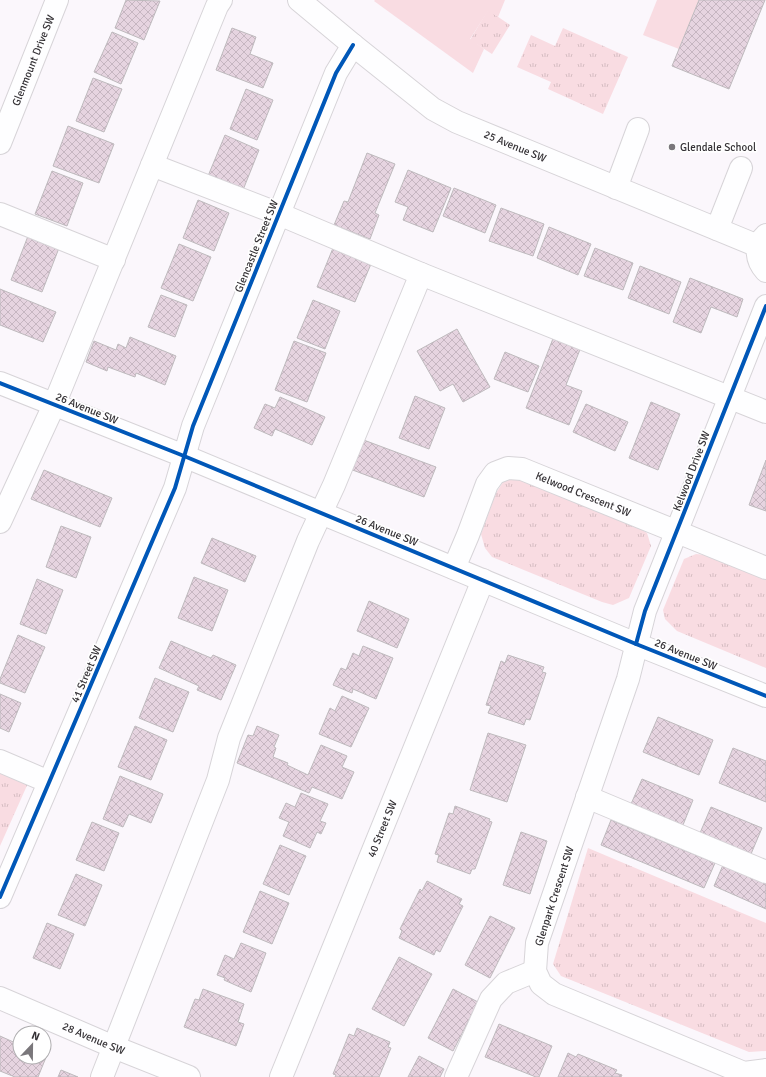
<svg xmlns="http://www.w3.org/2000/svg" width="766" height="1077" viewBox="0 0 766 1077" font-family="Signika,sans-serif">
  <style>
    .park { fill: url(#park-tufts) }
    .pitch { fill: #f9dce2 }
    .building { fill: url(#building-cross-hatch); stroke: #bebabd }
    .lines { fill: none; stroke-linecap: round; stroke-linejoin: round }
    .minor-casing { stroke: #d7d4d8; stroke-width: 24 }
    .minor { stroke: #fefeff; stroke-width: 22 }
    .cycleway-casing { stroke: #fff; stroke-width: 6 }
    .cycleway { stroke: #0057b8; stroke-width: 4 }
    .poi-dot { fill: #7a777b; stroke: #fff; stroke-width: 1.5 }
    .labels { text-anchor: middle; stroke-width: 3.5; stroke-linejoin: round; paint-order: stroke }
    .street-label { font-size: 11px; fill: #353236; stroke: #fff }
    .poi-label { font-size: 11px; fill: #353236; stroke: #fff; text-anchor: start }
  </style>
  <defs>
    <pattern id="park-tufts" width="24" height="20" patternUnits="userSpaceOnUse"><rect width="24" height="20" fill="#f9dce2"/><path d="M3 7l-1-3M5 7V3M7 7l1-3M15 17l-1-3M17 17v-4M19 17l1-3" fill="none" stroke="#d6bdc2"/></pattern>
    <pattern id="building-cross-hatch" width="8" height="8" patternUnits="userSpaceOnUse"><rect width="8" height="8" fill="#e6d4e0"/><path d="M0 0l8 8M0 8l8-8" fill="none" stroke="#c6b6c1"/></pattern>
  </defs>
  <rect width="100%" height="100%" fill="#fbf7fc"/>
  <g class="park">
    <path d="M488,10l22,15 -18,29 -22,-14z"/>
    <path d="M563,28l65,29 -25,57 -55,-25 3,-7 -34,-15 14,-32 24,11z"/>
    <path d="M507,476l15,2 114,48 11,7 4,13 -22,52 -16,7 -11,-3 -110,-45 -7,-9 -4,-14 15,-41z"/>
    <path d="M696,554l10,1 60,25v88l-89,-37 -12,-12 -2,-9 21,-51z"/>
    <path d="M0,769l29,12 -29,65z"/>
    <path d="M588,848l178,75v128l-17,1 -188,-76 -8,-12z"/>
  </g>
  <g class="pitch">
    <path d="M375,0h130l-7,17 -10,-6 -18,28 14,10 -11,24 -99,-72z"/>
    <path d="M657,0h42l-20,49 -36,-14z"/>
  </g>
  <g class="building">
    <path d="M126,0l34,1 -16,39 -29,-12z"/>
    <path d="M699,0h66l-36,89 -57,-23z"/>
    <path d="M232,28l24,9 -6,17 23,9 -10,25 -47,-18z"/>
    <path d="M112,32l26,11 -17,41 -27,-12z"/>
    <path d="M93,78l29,11 -18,43 -28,-11z"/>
    <path d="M246,89l27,11 -16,40 -27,-11z"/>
    <path d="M68,126l46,18 -15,39 -46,-17z"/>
    <path d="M225,135l34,15 -16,40 -35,-14z"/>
    <path d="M367,153l28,11 -20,49 4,2 -9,24 -36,-14 10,-24 4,1z"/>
    <path d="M408,170l43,18 -18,44 -30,-12 5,-13 -13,-5z"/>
    <path d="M52,171l31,12 -16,43 -32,-12z"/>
    <path d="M454,188l42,17 -11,28 -42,-17z"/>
    <path d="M198,200l31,13 -15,38 -31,-13z"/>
    <path d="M501,208l43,16 -11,32 -44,-15z"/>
    <path d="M549,227l42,17 -13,31 -41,-17z"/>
    <path d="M28,236l31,12 -17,44 -31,-12z"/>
    <path d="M179,244l32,13 -18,44 -32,-13z"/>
    <path d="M333,248l38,16 -16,38 -38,-15z"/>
    <path d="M595,248l38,15 -10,27 -39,-14z"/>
    <path d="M640,266l41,16 -12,32 -41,-16z"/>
    <path d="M690,278l53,21 -6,18 -26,-10 -10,26 -28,-11z"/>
    <path d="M0,289l56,23 -13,30 -43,-17z"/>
    <path d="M161,295l26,10 -12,32 -27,-10z"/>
    <path d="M313,300l27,11 -15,38 -28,-11z"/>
    <path d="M457,329l33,58 -27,15 -10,-18 -13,7 -23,-40z"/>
    <path d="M554,336l27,11 -15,38 16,6 -13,34 -43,-17z"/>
    <path d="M130,337l46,19 -11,29 -29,-12 -1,4 -27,-10 -1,4 -21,-9 8,-21 22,9 2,-6 8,4z"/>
    <path d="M294,341l32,12 -19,49 -32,-12z"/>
    <path d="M505,352l34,14 -11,26 -34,-13z"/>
    <path d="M415,396l30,12 -16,41 -30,-11z"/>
    <path d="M280,397l45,20 -13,28 -37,-16 -3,7 -18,-8 11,-24 10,4z"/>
    <path d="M651,402l29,12 -22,56 -29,-12z"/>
    <path d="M586,404l42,18 -13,29 -42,-19z"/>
    <path d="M361,439l75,28 -12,30 -74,-28z"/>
    <path d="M766,460v51l-17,-6z"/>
    <path d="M44,470l68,28 -12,29 -69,-28z"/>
    <path d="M61,526l30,11 -15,41 -30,-11z"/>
    <path d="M212,538l44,18 -11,26 -44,-19z"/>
    <path d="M194,577l34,13 -16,41 -34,-13z"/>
    <path d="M37,579l26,11 -17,44 -26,-10z"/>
    <path d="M369,601l40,18 -12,29 -40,-17z"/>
    <path d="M18,635l27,12 -20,46 -25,-10v-4z"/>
    <path d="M171,641l40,17 2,-3 23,10 -15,35 -24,-10 2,-4 -40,-18z"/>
    <path d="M363,646l30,12 -17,41 -23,-10 -1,4 -19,-8 8,-17 5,2 7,-17 6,3z"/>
    <path d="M508,655l36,12 -2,5 4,1 -16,47 -4,-1 -2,6 -36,-12 3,-7 -5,-1 15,-44 4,2z"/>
    <path d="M155,678l34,14 -16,40 -34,-14z"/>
    <path d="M0,694l21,9 -12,29 -9,-4z"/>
    <path d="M342,696l27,12 -18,39 -32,-13 11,-26 5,3z"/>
    <path d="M658,717l55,23 -14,35 -56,-23z"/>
    <path d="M135,726l32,14 -16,40 -33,-13z"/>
    <path d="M257,726l22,9 -5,12 2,1 -3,9 15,6 -1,2 21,10 13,-30 26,11 -5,11 12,5 -12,27 -30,-12 -3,6 -72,-30 11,-28 5,1z"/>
    <path d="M488,733l38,12 -19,57 -37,-12z"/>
    <path d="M733,748l33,13v41l-47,-19z"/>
    <path d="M120,776l43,18 -12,29 -22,-9 -6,13 -20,-8z"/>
    <path d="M642,779l51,21 -10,25 -52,-21z"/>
    <path d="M301,793l27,11 -8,17 6,2 -5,11 -4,-2 -7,16 -27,-12 6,-14 -10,-4 7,-15 9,4z"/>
    <path d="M455,806l35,13 -1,2 3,1 -17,47h-3l-2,5 -33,-12 2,-7 -4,-1 14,-41 4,1z"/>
    <path d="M711,807l51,21 -11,26 -51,-21z"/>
    <path d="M611,820l104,43 -11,25 -103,-43z"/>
    <path d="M92,822l27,11 -15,38 -28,-11z"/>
    <path d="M521,832l26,9 -17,53 -27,-9z"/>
    <path d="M280,845l26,11 -17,39 -26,-11z"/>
    <path d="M723,865l43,19v25l-52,-23z"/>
    <path d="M76,874l26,11 -17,41 -27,-11z"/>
    <path d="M427,881l35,18 -3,5 4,2 -23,46 -4,-2 -2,5 -35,-17 3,-7 -2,-2 20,-40 2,2z"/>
    <path d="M260,891l29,12 -17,41 -29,-12z"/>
    <path d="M490,916l25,12 -25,50 -25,-13z"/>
    <path d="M47,923l27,11 -14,35 -27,-11z"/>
    <path d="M241,943l25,10 -15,39 -27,-12 1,-2 -8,-3 8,-20 9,4z"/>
    <path d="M399,957l33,17 -28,52 -32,-17z"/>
    <path d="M203,989l41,15 -6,18 6,2 -8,22 -52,-19 11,-28 4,1z"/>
    <path d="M453,989l25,13 -25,49 -25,-13z"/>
    <path d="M499,1024l53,22 -13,31h-3l-51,-20z"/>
    <path d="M357,1028l33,14 -2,5 3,1 -12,29h-44l1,-2 -3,-1 16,-40 5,2z"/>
    <path d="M0,1036l20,9v12h24v-3l3,1 -9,22h-23l-15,-6z"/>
    <path d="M568,1053l8,4 2,-3 39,16 -2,3 7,2 -1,2h-63z"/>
    <path d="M419,1056l25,13 -4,8h-32z"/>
    <path d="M61,1070l17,7h-20z"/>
  </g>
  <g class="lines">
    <g class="minor-casing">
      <g id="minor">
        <path id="s1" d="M299,0l54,45 80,64 24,13 301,124"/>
        <path id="s2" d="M0,143l57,-143"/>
        <path d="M152,165l127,49 142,60 345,138"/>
        <path d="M616,188l22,-59"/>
        <path d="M0,214l114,46"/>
        <path d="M717,229l24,-61"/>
        <path d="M766,235c-12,11 -10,25 0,36"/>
        <path d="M766,306l-121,305 -17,68 -91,264 -2,28 6,13 13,10 190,79 22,-3"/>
        <path d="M0,383l184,73 452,188 130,52"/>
        <path d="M0,522l54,-117 163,-399 4,-6"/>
        <path id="s3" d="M454,568l14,-33 19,-51 8,-11 13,-5 14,1 244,99"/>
        <path d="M0,761l49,21"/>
        <path d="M587,797l179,75"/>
        <path d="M0,897l175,-409 18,-62 143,-353 17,-28"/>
        <path id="s4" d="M0,998l114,49 75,30"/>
        <path d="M102,1077l116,-297 11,-42 79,-197 26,-56 87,-211"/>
        <path id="s5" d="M281,1077l202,-497"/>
        <path d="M456,1077l35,-78 15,-16 29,-12"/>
      </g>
    </g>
    <use href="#minor" class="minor"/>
    <g class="cycleway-casing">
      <g id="cycleway">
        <path d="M0,383l184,73 452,188 130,52"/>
        <path d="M636,644l9,-33 121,-305"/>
        <path d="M0,897l175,-409 18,-62 143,-353 17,-28"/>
      </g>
    </g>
    <use href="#cycleway" class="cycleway"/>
  </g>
  <circle class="poi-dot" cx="672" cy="147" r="4"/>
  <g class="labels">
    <g class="street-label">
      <text dy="4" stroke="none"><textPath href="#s2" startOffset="89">Glenmount Drive SW</textPath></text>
      <text dy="4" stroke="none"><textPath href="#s1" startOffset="263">25 Avenue SW</textPath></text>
      <text transform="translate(256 246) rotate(-68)" y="4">Glencastle Street SW</text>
      <text transform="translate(87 408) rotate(22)" y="4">26 Avenue SW</text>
      <text transform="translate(691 471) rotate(-69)" y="4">Kelwood Drive SW</text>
      <text dy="4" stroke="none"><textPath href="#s3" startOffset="198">Kelwood Crescent SW</textPath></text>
      <text transform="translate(387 530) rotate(22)" y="4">26 Avenue SW</text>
      <text transform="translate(686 654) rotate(22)" y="4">26 Avenue SW</text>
      <text transform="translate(86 674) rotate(-67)" y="4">41 Street SW</text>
      <text dy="4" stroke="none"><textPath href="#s5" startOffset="268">40 Street SW</textPath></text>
      <text transform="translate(554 896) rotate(-72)" y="4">Glenpark Crescent SW</text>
      <text dy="4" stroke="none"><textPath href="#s4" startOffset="102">28 Avenue SW</textPath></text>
    </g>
    <g class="poi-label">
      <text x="680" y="151">Glendale School</text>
    </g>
  </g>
  <g transform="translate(32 1045) rotate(22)"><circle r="19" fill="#ffffff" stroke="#aeadaf"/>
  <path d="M0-3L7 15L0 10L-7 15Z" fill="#7a777b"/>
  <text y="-6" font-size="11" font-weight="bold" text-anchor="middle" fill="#353236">N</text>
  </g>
</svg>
